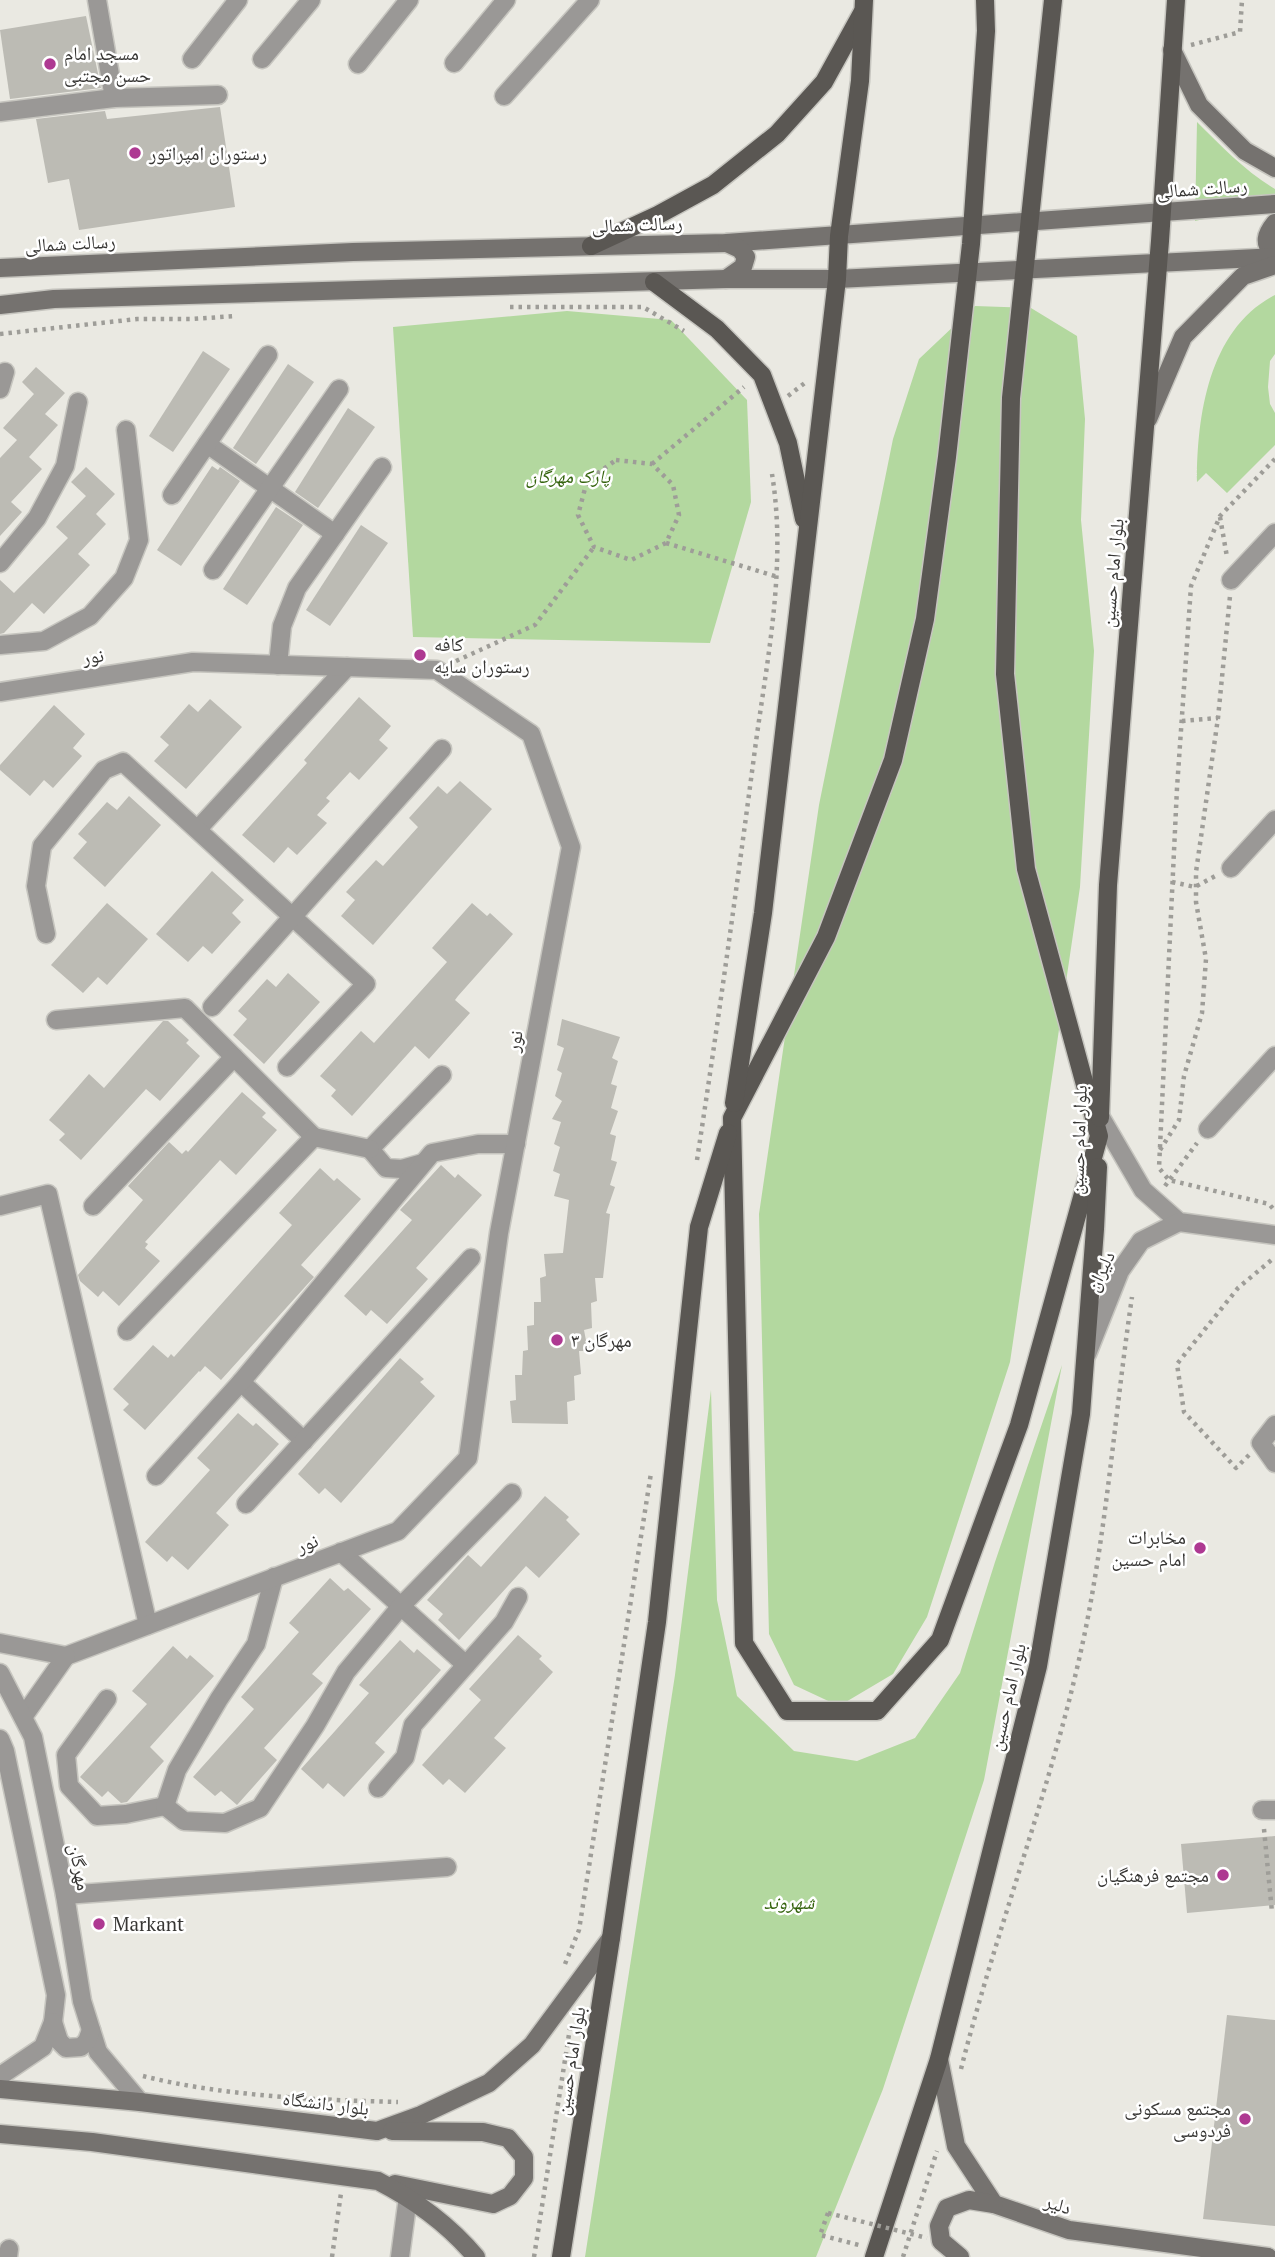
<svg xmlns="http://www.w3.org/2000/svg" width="1275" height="2257" viewBox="0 0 1275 2257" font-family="'PT Serif','Noto Naskh Arabic',serif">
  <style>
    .green { fill: #b3d89f }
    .building { fill: #bcbbb4 }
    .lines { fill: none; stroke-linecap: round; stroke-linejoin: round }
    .minor-casing { stroke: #c6c5bf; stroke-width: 21 }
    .tertiary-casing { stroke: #c6c5bf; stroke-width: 21 }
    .secondary-casing { stroke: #c6c5bf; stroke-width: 21 }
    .primary-casing { stroke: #c6c5bf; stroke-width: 21 }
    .path { stroke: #9e9d98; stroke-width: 4.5; stroke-dasharray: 3.5 5; stroke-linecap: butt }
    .minor { stroke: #9a9896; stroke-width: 18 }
    .tertiary { stroke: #9a9896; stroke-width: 18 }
    .secondary { stroke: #75726f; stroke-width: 18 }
    .primary { stroke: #5a5753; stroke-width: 18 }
    .path-bridge { stroke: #9e9d98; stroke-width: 4.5; stroke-dasharray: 3.5 5; stroke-linecap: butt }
    .poi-dot { fill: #ae3992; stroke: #fff; stroke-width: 2.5 }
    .labels { text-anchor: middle; stroke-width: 5; stroke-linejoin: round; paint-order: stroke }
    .poi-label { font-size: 19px; fill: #373634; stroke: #fff; text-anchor: start }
    .street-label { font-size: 19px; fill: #373634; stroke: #fff }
    .park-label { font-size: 19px; font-style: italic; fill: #35640e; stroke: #fff }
  </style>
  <rect width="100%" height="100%" fill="#eae9e2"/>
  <g class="green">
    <path d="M1197,122c25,25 48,49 78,67v14l-80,18z"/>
    <path d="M1275,295v59l-5,7 -2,26 2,17 5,9v32l-48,48 -21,-20 -9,9c0,-67 12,-153 78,-187z"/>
    <path d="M975,306l56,2 46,28 8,83 -4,101 13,131 -14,236 -70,475 -83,255 -34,57 -54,32 -45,-21 -25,-51 -10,-420 60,-409 74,-366 26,-80z"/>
    <path d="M567,311l104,9 76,80 4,102 -41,141 -297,-6 -20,-310z"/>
    <path d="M1062,1365l-78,415 -101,309 -67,168h-231l90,-582 36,-285 6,210 20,96 57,55 63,10 58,-23 45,-65 35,-111z"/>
  </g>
  <g class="building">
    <path d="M86,16l15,72 -91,11 -10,-69z"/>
    <path d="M220,107l15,100 -156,23 -10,-51 -21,4 -12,-64 69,-8 2,8z"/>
    <path d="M203,351l27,18 -57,83 -24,-16z"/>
    <path d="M288,364l26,18 -58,82 -23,-16z"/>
    <path d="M36,367l29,26 -20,21 13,11 -29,32 13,12 -31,33 11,10 -22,24v-78l17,-18 -14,-12 31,-34 -12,-12z"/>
    <path d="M348,408l27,19 -57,81 -23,-16z"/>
    <path d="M212,466l6,4 2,-3 20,14 -59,85 -24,-16z"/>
    <path d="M86,467l29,27 -19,20 10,10 -28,30 12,11 -46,49 -12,-11 -28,30 -4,1v-54l14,13 54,-55 -12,-11 30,-31 -15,-14z"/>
    <path d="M276,507l27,18 -56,80 -24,-16z"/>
    <path d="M361,525l27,18 -58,83 -24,-16z"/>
    <path d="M359,697l32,29 -12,14 9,8 -29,32 -9,-8 -24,26 4,3 -13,14 10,8 -30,32 -9,-8 -14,16 -32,-28 65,-72 -3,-3z"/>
    <path d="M210,699l32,28 -56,62 -32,-28 15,-16 -9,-8 29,-33 9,8z"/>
    <path d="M54,705l31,29 -12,14 9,8 -29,32 -9,-8 -14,16 -30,-26v-5z"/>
    <path d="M460,781l32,28 -119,136 -32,-29 14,-16 -9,-8 30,-32 7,6 35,-39 -9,-9 29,-32 9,8z"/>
    <path d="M129,796l32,29 -56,62 -32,-29 14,-16 -9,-8 29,-32 10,8z"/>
    <path d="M212,871l32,29 -12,13 9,9 -29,32 -9,-8 -15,16 -32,-28z"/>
    <path d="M107,903l41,36 -41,46 -9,-8 -15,16 -32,-28z"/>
    <path d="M472,903l15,13 3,-3 23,21 -55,62 -3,4 15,13 -41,46 -14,-13 -63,70 -21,-20 5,-6 -16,-14 41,-45 13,12 73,-81 -15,-14z"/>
    <path d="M288,973l32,29 -56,62 -31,-29 14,-16 -9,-8 29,-32 9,8z"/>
    <path d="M562,1019l58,18 -8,21 6,3 -7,23 6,2 -6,22 7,3 -8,23 6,2 -5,24 6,2 -7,23 5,2 -9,26 4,1 -7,64h-8l2,23 -6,2 1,25 -8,2 4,21h-9l2,23 -7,2 1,24 -8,2 1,22 -56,-1 -2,-22 6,-1 -1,-25h7l1,-24 5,-1 -1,-24 7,-1v-23h7l-1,-24 6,-2 -2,-22 19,-1 6,-53 -15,-4 6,-22 -7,-3 7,-24 -6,-3 7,-22 -9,-3 10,-18 -7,-5 7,-23 -5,-3 7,-22 -7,-3z"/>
    <path d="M163,1021h5l21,19 -3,3 14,13 -40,45 -14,-12 -65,71 -22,-20 6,-6 -16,-14 40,-46 15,14z"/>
    <path d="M242,1092l24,21 -4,4 15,13 -41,45 -16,-15 -75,82 3,2 -3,4 15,13 -41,45 -16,-15 -5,6 -18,-16 -2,-6 65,-75 -15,-14 41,-44 13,12 4,-4 2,2z"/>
    <path d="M441,1165l14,13 3,-4 24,21 -66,73 12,11 -41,45 -16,-14 -5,6 -22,-20 68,-76 -12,-10z"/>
    <path d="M320,1168l14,13 3,-3 24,21 -60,66 13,12 -93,103 -16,-14 -5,6 -1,-1 -54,59 -22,-20 6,-6 -16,-15 40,-44 15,13 3,-4 3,3 118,-132 -13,-12z"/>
    <path d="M400,1358l24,21 -4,3 15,14 -94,107 -16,-15 -6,6 -21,-20z"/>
    <path d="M238,1413l15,13 3,-3 23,21 -63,69 13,12 -41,45 -16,-14 -5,6 -22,-20 65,-72 -13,-12z"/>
    <path d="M545,1496l24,21 -3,3 14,14 -41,44 -13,-12 -67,74 -21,-20 5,-6 -16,-14 41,-45 13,12z"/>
    <path d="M330,1578l14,13 4,-3 23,21 -59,65 11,9 -59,65 13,12 -40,45 -16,-14 -6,5 -22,-19 61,-68 -13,-12 58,-65 -10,-9z"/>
    <path d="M518,1635l24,21 -3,3 14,13 -59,66 12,10 -41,45 -16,-14 -6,6 -21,-20 59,-65 -12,-11z"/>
    <path d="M400,1640l14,13 3,-4 24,21 -66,73 10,9 -41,45 -16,-14 -5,6 -22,-20 68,-76 -10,-8z"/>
    <path d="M173,1646l14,13 3,-4 24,21 -64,71 14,14 -37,41 -6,1 -13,-12 -6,6 -22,-20 67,-73 -15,-13z"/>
    <path d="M1275,1836v69l-88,8 -6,-69z"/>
    <path d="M1227,2015l48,5v206l-72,-7z"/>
  </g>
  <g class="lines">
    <g class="minor-casing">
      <g id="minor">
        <path d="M97,0l17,98"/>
        <path d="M192,59l46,-59"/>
        <path d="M262,59l49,-59"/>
        <path d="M454,63l52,-63"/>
        <path d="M358,64l51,-64"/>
        <path d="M504,96l86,-96"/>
        <path d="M0,112l114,-14 104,-3"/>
        <path d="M0,389l5,-17"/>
        <path d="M207,444l128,90"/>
        <path d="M172,495l96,-140"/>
        <path d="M0,563l37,-45 28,-52 13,-64"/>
        <path d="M213,570l126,-181"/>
        <path d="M1231,580l44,-47"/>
        <path d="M0,645l44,-4 46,-25 34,-38 15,-38 -13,-110"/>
        <path d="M278,665l4,-39 15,-38 85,-121"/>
        <path d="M198,829l149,-162"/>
        <path d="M1231,868l44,-48"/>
        <path d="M46,934l-10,-48 6,-40 62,-76 19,-8 243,222 -79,83"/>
        <path d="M212,1007l230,-258"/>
        <path d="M56,1020l129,-12 129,129"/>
        <path d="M1208,1129l67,-73"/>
        <path d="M423,1163l-21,6 -16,-1 -16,-19 72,-74"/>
        <path d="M0,1206l48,-12 100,431"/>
        <path d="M93,1206l141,-149"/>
        <path d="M127,1331l187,-194 56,12"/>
        <path d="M241,1382l63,59"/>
        <path d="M1275,1425l-14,18 14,20"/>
        <path d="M156,1476l85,-94 191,-229 46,-9h38"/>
        <path d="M246,1504l225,-246"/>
        <path d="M341,1552l125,113"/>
        <path d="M107,1699l-41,56 3,31 28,30 29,-2 39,-8"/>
        <path d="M378,1788l27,-31 8,-32 91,-103 14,-25"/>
        <path d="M165,1806l19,15 41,2 35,-15 55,-82 31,-54 55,-66 111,-113"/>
        <path d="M165,1806l12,-36 42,-71 37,-55 18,-67"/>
        <path d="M1262,1810h13"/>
        <path d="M65,1895l382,-28"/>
        <path d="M8,2257l1,-8"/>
        <path d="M400,2257l8,-60"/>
      </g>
    </g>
    <g class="tertiary-casing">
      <g id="tertiary">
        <path d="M0,692l193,-30 244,8 94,64 40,113 -72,386 -31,225 -70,73 -332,125"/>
        <path d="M1100,1116l43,74 36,32 96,13"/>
        <path d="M1087,1354l33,-83 21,-30 38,-19"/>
        <path d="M0,1643l66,13 -43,61"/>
        <path d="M0,1673l33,64 32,158 17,106 16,51 42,50"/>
        <path d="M0,1739l5,12 51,244 -3,27 -10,25 -43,29"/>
        <path d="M53,2022l6,19 7,7 15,-1 6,-6 4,-11"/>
      </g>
    </g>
    <g class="secondary-casing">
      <g id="secondary">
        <path d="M1172,50l27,55 46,46 30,17"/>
        <path d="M1275,223c-9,11 -13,21 0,30"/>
        <path d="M0,268l353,-16 373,-9 549,-39"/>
        <path d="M726,279l17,-12 3,-10 -6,-8 -13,-6"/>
        <path d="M0,305l54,-6 672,-20h111l438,-22"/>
        <path d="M1148,419l35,-82 60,-61 32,-11"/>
        <path d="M939,2059l17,87 38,58 75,26 199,27"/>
        <path d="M0,2089l140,13 237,29 44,-16 68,-32 43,-38 79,-107"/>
        <path d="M392,2131l91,1 25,6 16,19v21l-14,18 -17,8 -98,-20"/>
        <path d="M0,2134l92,8 286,39c37,19 71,44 98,76"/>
        <path d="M960,2257l-19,-16 -2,-15 8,-18 22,-8 25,4"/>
      </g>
    </g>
    <g class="primary-casing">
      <g id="primary">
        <path d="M985,0l1,31 -15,213 -24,213 -22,162 -32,141 -67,177 -94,181 12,525 43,68h90l63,-71 79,-215 80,-289 -73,-267 -21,-195 6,-276 42,-398"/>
        <path d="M591,246l67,-31 55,-30 64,-51 47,-52 38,-69"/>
        <path d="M654,282l63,47 45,46 26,68 16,76"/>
        <path d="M734,1103l29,-190 74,-634 2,-43 21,-155 4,-81"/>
        <path d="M1100,1118l8,-233 52,-644 16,-241"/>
        <path d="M561,2257l50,-319 46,-316 42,-395 29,-94"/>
        <path d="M874,2257l65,-198 99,-393 43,-252 14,-185 3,-62"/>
      </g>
    </g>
    <g class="path">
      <path d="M1191,45l49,-13 2,-32"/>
      <path d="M510,307h133l41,24"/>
      <path d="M0,334l137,-15h55l44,-3"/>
      <path d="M788,396l18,-14"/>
      <path d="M1275,459l-55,57 -29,70 -14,202 -18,380 10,12 100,24 6,7"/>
      <path d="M616,460l36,4 21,21 6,30 -13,28 -35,17 -37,-13 -16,-32 9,-34z"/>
      <path d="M652,464l92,-77"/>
      <path d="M1220,517l7,40"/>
      <path d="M666,543l112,34"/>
      <path d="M456,661l79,-36 59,-78"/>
      <path d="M1182,721l36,-3"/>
      <path d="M1172,882l23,5 22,-12"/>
      <path d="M1160,1150l19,-30 5,-44 18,-63 4,-54 -10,-57v-30l22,-154 12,-122"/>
      <path d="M697,1160c21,-137 40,-274 58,-411 12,-90 32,-183 17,-275"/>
      <path d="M1165,1186l32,-43"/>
      <path d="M1249,1455l-13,13 -52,-56 -7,-48 61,-76 37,-31"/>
      <path d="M1264,1829l8,83"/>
      <path d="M565,1964l14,-34 72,-457"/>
      <path d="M961,2069c38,-150 96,-295 126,-447 21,-108 29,-217 45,-325"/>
      <path d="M143,2076c79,20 173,24 255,26"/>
      <path d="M828,2213l-8,22 39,10"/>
      <path d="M332,2257l9,-64"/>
      <path d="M534,2257l36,-229"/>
      <path d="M903,2257l34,-106"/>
    </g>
    <use href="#minor" class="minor"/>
    <use href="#tertiary" class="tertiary"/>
    <use href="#secondary" class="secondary"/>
    <use href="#primary" class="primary"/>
    <path class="path-bridge" d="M828,2213l99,25"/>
  </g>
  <g class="poi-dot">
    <circle cx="50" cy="64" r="7"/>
    <circle cx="135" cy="153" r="7"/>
    <circle cx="420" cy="655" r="7"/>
    <circle cx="557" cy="1340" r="7"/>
    <circle cx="1200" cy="1548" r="7"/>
    <circle cx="1223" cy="1875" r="7"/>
    <circle cx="99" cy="1924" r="7"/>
    <circle cx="1245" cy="2119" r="7"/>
  </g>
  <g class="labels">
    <g class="poi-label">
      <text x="64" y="60">مسجد امام<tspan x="64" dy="22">حسن مجتبی</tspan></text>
      <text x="149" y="160">رستوران امپراتور</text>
      <text x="434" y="651">کافه<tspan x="434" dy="22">رستوران سایه</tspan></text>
      <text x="571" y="1347">مهرگان ۳</text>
      <text x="1186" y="1544" text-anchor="end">مخابرات<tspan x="1186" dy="22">امام حسین</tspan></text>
      <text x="1209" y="1882" text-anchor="end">مجتمع فرهنگیان</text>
      <text x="113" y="1931">Markant</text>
      <text x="1231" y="2115" text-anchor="end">مجتمع مسکونی<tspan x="1231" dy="22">فردوسی</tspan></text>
    </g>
    <g class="street-label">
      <text transform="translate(1202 188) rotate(-4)" y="7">رسالت شمالی</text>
      <text transform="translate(637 224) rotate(-2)" y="7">رسالت شمالی</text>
      <text transform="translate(70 243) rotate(-3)" y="7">رسالت شمالی</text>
      <text transform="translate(1112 573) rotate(-85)" y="7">بلوار امام حسین</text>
      <text transform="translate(93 656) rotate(-9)" y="7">نور</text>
      <text transform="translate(514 1041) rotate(-79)" y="7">نور</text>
      <text transform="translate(1078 1140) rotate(-88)" y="7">بلوار امام حسین</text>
      <text transform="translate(1100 1271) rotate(-64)" y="7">دلیران</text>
      <text transform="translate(307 1543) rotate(-21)" y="7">نور</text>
      <text transform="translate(1007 1697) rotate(-77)" y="7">بلوار امام حسین</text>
      <text transform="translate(80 1867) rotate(79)" y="7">مهرگان</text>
      <text transform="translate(570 2061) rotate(-81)" y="7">بلوار امام حسین</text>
      <text transform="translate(326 2103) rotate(7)" y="7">بلوار دانشگاه</text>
      <text transform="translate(1058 2204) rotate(18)" y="7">دلیر</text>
    </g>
    <g class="park-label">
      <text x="568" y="483">پارک مهرگان</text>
      <text x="789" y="1909">شهروند</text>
    </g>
  </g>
</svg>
